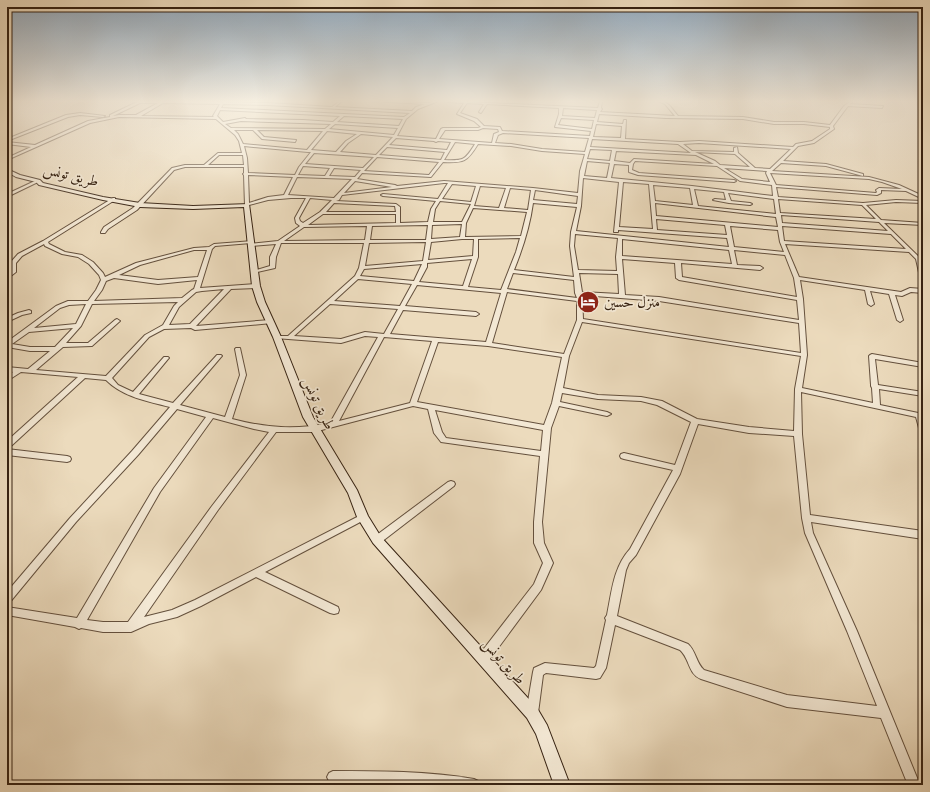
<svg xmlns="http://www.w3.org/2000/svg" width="930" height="792" viewBox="0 0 930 792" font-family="'IM FELL English',Amiri,serif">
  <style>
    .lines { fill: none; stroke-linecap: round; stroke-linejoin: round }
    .stream { stroke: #7e6b56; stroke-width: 1.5 }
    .street-casing { stroke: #64503d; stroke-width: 2 }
    .secondary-casing { stroke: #362212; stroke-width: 2 }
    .street { fill: #f3e8d4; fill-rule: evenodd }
    .secondary { fill: #f3e8d4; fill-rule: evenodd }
    .labels { text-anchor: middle; stroke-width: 3.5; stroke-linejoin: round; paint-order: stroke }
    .street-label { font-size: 15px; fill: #362212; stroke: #f3e8d4 }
    .poi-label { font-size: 15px; fill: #362212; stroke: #f3e8d4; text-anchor: start }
  </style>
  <rect width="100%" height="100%" fill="#ecdbbd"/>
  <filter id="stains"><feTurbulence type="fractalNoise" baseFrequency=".005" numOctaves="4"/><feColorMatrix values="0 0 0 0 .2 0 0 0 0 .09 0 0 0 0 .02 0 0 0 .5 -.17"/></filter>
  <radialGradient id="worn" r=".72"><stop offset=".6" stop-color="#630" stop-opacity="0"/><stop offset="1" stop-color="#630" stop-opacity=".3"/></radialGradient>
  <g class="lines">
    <path class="stream" d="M921,186l2,1"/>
    <g class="street-casing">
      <g id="street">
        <path d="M139,101l82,1 1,-1h2v1l44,1 64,4 8,-6h2l-7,6 77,4 4,-4 9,-3 -51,-3 54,2 8,-2v1l-18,7 -12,10 -9,17 39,3 5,-10 2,-1h35l3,-1 -7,-6 -17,-7 7,-11 -16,-1 -1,-1 151,7 2,-7h2l-1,7 1,1 -2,3 75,4 -10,-12 -7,-3c10,-1 14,8 20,15l65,1 31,5h30l26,3 14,-19 7,-5h2l-3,3 33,2 -1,2 -34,-2 -15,20 1,3 -20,14 -16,3 -15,15 43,3 37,10v2l-37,-10 -45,-3 -9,8 97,6 30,8 24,11v3l-17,-8 -25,-1v3l-4,2 -101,-8 2,10 85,6 33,-3 27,1v2l-27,-1 -30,3 15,15 42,3v2l-39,-2 36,35 3,10v11l-3,-2 -4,-18 -7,-7 -124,-8 14,33 102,15 9,-4 13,1v4l-12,-1 -9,4 -7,-1 8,25 -3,2 -3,-2 -8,-26 -19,-3 4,13 -3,2 -3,-2 -3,-14 -65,-10 3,19 4,56 -5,33 71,15 -1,-15 -1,-2v-1l-2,-29 1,-1 2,-1 51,9v4l-48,-8 3,26 45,7v4l-44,-7 1,16 43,9v16l-4,-2 -3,-11 -115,-25 1,42 8,81 113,16v8l-112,-17 2,11 44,98 63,154h-12l-27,-67 -94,-11 -86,-28c-13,-5 -11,-20 -21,-29l-65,-25 -9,43 -6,10 -4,1 -50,-6 -3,2 -5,38 -2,4 -4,2 -4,-2 -2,-4 7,-41 1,-4 11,-5 49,5 2,-2 10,-46 -1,-2 2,-3c5,-24 6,-47 23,-66l43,-79 -49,-11 -3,-1 -1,-2 1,-2 3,-1 51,12 16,-43 -34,-17 -16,-4 -43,-2 -36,-6 -2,9 47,10 4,2 -4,2 -48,-10 -8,22 -9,94 2,21 9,20 -12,27 -54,73 -4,1 -4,-1 -1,-4 1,-4 55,-71 9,-21 -9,-20v-21l6,-66 -99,-14 -7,-9 -6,-24 -15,-3 -99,26h-38l-58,78 -74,107 28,-7 23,-10 168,-86 3,1 1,2 -1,2 -101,53 73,35 1,3 -1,3 -4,1 -4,-1 -74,-36 -55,29 -24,11 -28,7 -18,8h-28l-22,-4 -2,1 -4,-2 -68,-12v-8l70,11 77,-130 52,-71 -29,-8 -39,46 -62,67 -66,80 -3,1v-11l63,-74 62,-67 38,-44c-23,-6 -47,-10 -64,-27l-21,-2 -75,69 -3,1v-7l71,-64 -57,-5 -14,9v-5l6,-4 -6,-1v-4l21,2 22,-18h-20l-23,-4v-5l49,-36 12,-5h20l8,-11 5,-10 -2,-5 -10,-11 -11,-7 -16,-3 -17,-8 -1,-2 -22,12 -6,7v9l-9,7v-5l3,-2v-9l8,-9 25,-13 70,-43h2v2l-67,42 1,2 16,8 17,3 11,7 10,11 2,4 31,-14 58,-15 15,-1 5,-3 39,-3v1l-2,1 -36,3 -3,3 -12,39 56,-4 3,2 -3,2 -25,1 -35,37 74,-6 2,1v2l-77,7 -4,-2 -27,1 -15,8 -37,41 6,7 15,7 31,-35h4l1,1 -1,1 -29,35 34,9 44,-48h4l1,1 -1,1 -41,48 45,12 15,-42 -5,-26 1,-1h4l6,27 -14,44c35,9 63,11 98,4l48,-86 -13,-1 -24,7 -66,-5 -1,-1 1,-1h13l67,-60 4,-8 5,-25h-83l-5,14 -1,11 -22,5v-2l17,-5v-9l6,-13 -24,2h-2v-2l28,-3 22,-15 -4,-3 -1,-5 11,-20h-15l-23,2 -23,6 -1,-31 -1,-1 1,-1v-6h-59l-11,3 -37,40 -29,19 -3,4h-4v-1l3,-5 29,-19 39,-40 13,-3h19l14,-12h24l-3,-12 -4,-6 -19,-16 -97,-2 -29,6 -83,37v-2l24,-11 -24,-3v-2l28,3 53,-24 22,-4v-2zM140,103h18l-22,12h-17l-6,1zM163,103l57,1 -7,12 1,1 -73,-1zM467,103l17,1 -5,8 2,1 6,-9 72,4v6l-4,13 36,4 -1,5 -88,-5 -2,-4 -16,-1 -7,-7 -17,-6zM223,104l45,1 142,8 -6,4 -183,-9zM563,108l34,2 -2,8 -33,-2zM220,110l120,6 -7,6 -30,-2 -57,-1 -1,-1 -22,4 -6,-6zM599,114l67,4 77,1 31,5h30l26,3v2l-18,12 -16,3 -3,3 -94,-6 -19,1 -55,-3 1,-19h-2l-1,4 -26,-2zM344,116l59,3 -4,7 -62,-4zM561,118l33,2 -2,9 -34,-4zM241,121l90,3 -6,5 -94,-1 -6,-4zM335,124l63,4 -4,7 -65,-6zM596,124l26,2 -1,12 -28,-1zM483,128l15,1 1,3 -5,2 -2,9 -53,-4 6,-9h33zM234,130h19l9,9 33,3 1,-2 -32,-3 -7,-7 66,1 -16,19 -64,-6 -5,-10zM327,131l30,3 -11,7 -10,11 -25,-2zM503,133l86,5 -4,14 -43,-3 -31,-5 -16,-1 3,-8zM361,134l32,3 -17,18 -36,-3 8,-9zM396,138l38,3 2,1 2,-1 13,1 -4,8 -58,-5zM592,139l86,5 13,9 -101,-6zM455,142l20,2c-10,16 -11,17 -31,16zM699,143l92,6 -21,20 -15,-1 -17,-15 -1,-6 -3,1v4l-42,-1 -9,-7zM478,144l33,2 31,5 43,3 -5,17 -2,22 -45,-5 -89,-7 -47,5 -2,-1 -38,-6 5,-6 69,4 12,-15c21,1 24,0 35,-18zM244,146l64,6h3l-12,15 -4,8 -47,-2 -1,-15zM387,147l58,5 -4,8 -62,-5zM590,149l22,1 -2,11 -23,-2zM616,151l80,4 18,9 -80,-5 -4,4 -16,-2zM695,152l40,2 15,13 -30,-2 -5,-4zM314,153l60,4 -11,11 -58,-4zM219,155h24l1,10h-36zM377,157l62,5 -10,13 -65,-4zM587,161l23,2 -3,15 -23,-2zM635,161l82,5 23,15 32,4 1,11 -81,-10 -81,-8 3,-14 15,1v7l9,3 96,7 2,-1 -2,-1 -95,-7 -7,-3 1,-6zM303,166l27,2 -5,8 -27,-1zM334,168l27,2 -6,7 -26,-1zM724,168l43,3 -1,2 4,9 -28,-3zM770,173l99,6 13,3 20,7 -23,-1 -3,2 1,2 -1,1 -100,-8zM248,175l45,2 -9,18 -16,2 -19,6zM297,177l55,2 -18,19 -46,-3zM583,178l36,4 -5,50h4v-2l109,8 2,9 -153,-16 5,-25zM355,181l37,6 -48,6zM623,182l26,2 4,45 -34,-2zM444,183h4l-10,16 -55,-5 -2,1 2,1 53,5 -5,8 -3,13 -28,1v-16l-4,-3 -60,-3 3,-1 3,-5zM452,184l24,2 -5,16 -29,-3zM653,185l37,3 3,17 -38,-4zM480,186l26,2 -7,20 -25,-2zM510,188l21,2 -3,20 -24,-2zM694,189l30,3 2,8 -11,-1 -2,1 16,3 21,2 2,-1 -2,-1 -19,-2 -3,-8 46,6 2,15 -78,-8zM535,190l43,6 -1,8 -44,-4zM310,198l22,2 -12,12 -17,11 -3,-2 -1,-3zM778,199l84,6 14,14 -96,-6zM440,201l31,3 -9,18h-29l2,-13zM334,203l61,3 1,6h-70zM533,203l44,4 -6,25 -1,14 4,31 -60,-7c9,-22 16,-45 19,-67zM655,203l121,14 2,10 -122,-11zM473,208l54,4 -6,24 -56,1 1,-14zM323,214h73v9l-88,2zM781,215l98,7 9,9 -106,-8zM656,219l69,6 2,10 -70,-5zM462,224l-2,13 -29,2 1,-14zM428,225l-2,15h-56l2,-14zM367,226l-2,14 -81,1 20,-14zM730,226l48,4 2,12 4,10 -50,-5zM782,226l109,8 15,15 -122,-8zM575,234l43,4 -2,19 1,14 -39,-1 -4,-24zM520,238l-4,14 -15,38 -33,-3 10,-30v-18zM462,239h12l-1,17 -45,4 3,-18zM622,239l107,11 3,14 -110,-8zM426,242l-3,19 -58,5 4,-23zM194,250h13l-9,27 -40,3 -39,-5 21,-10zM734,250l51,5 9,23 3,19 -115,-20 -1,-14 79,7 3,-2 -3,-2 -23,-1zM472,259l-9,27 -44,-4 8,-15v-4zM622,259l53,4 1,15 3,2 118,20 2,20 -140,-23 -34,-2zM422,264l-8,17 -54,-5 4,-7zM513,273l61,7 1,13 2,5 -70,-9zM579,273l39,1 1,20 -37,-2zM114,278l44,6 39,-4 -3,9 -2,1 -10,8 -88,3 8,-11 4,-9zM358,279l54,5 -12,22 -66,-5zM417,285l84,8 -15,49 -96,-8 13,-24 73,6 3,-2 -3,-2 -71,-6zM224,289l-34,35 -21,1 10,-18 17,-15 6,-1zM507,292l70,9v19l-13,34 -72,-11zM582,295l77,6 140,22 2,30 -218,-34zM178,302l-4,4 -11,19 -18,10 -39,41 -70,-6 27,-23 29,-1 28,-25 -3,-2 -2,1 -27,23h-22l15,-17 11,-22zM86,304l-10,20 -42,4 26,-20 9,-3zM330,304l68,5 -14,25 -19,-2 -24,7 -47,-3zM582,322l219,34 -6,33 -1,42 -45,-4 -52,-8 -35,-18 -21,-4 -43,-2 -35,-7 6,-32zM73,328l-18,19h-25l-18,-3 17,-12zM384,337l48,4 -22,62 -71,18zM438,342l50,4 74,11 -10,46 -8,22 -127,-23zM435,410l108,20 -2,21 -95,-13 -4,-6zM213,418l41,11 15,3 -57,74 -84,116h-25l-16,-2 73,-128zM698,424l51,9 45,3 8,82 3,15 42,98 30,75 -90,-11 -83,-25c-8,-7 -8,-19 -16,-26l-71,-28 9,-46 3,-7 7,-8 44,-81z"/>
        <path d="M80,113l25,3 -2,1 -23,-2 -12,2 -61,24v-2l59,-24z"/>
        <path d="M37,180l3,1 -33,16v-3z"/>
        <path d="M29,310l2,1v2l-9,2 -15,7v-4l11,-5z"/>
        <path d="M7,449l60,7 3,1 1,2 -1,2 -3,1 -60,-7z"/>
        <path d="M451,481l3,1 1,2 -1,2 -74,57 -3,1 -3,-1 -1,-3 1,-3 74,-55z"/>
        <path d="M333,771c47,0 94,0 141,8l4,2 2,4 -147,-2 -4,-2 -2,-4 2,-4z"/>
      </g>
    </g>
    <g class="secondary-casing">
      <path id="secondary" d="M7,169l13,6 20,5 3,3 60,14 37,6 53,3 56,-2 11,82 5,16 16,35 32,80 44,73 11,26 13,21 156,171 10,17 23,60h-16l-18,-51 -9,-16 -154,-175 -16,-26 -9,-24 -45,-76 -30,-80 -16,-35 -5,-16 -8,-79 -51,2 -53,-2 -37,-7 -64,-15 -3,-3 -20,-5 -9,-5z"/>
    </g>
    <use href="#street" class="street"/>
    <use href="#secondary" class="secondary"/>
  </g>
  <linearGradient id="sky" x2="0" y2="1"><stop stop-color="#91aac0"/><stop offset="0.48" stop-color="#f6efe1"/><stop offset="1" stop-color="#f6efe1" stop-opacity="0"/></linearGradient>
  <rect width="930" height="211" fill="url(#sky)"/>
  <defs>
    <g id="hotel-disc" transform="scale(1.15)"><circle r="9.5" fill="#8f2418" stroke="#f3e8d4"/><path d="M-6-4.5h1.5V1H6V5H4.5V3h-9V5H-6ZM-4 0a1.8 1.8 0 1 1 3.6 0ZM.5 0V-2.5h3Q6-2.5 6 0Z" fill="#fff"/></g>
  </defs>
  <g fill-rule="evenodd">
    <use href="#hotel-disc" x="588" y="302"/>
  </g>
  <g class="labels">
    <g class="street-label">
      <text transform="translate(71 175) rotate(14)" y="5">طريق تونس</text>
      <text transform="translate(319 403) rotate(65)" y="5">طريق تونس</text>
      <text transform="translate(504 661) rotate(48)" y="5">طريق تونس</text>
    </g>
    <g class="poi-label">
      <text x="604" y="307">منزل حسين</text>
    </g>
  </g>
  <rect width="930" height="792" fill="none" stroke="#ecdbbd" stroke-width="24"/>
  <rect x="8" y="8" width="914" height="776" fill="none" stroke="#362212" stroke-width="2"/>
  <rect x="12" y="12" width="906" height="768" fill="none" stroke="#362212"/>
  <rect width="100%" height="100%" filter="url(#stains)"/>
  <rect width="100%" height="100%" fill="url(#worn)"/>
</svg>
